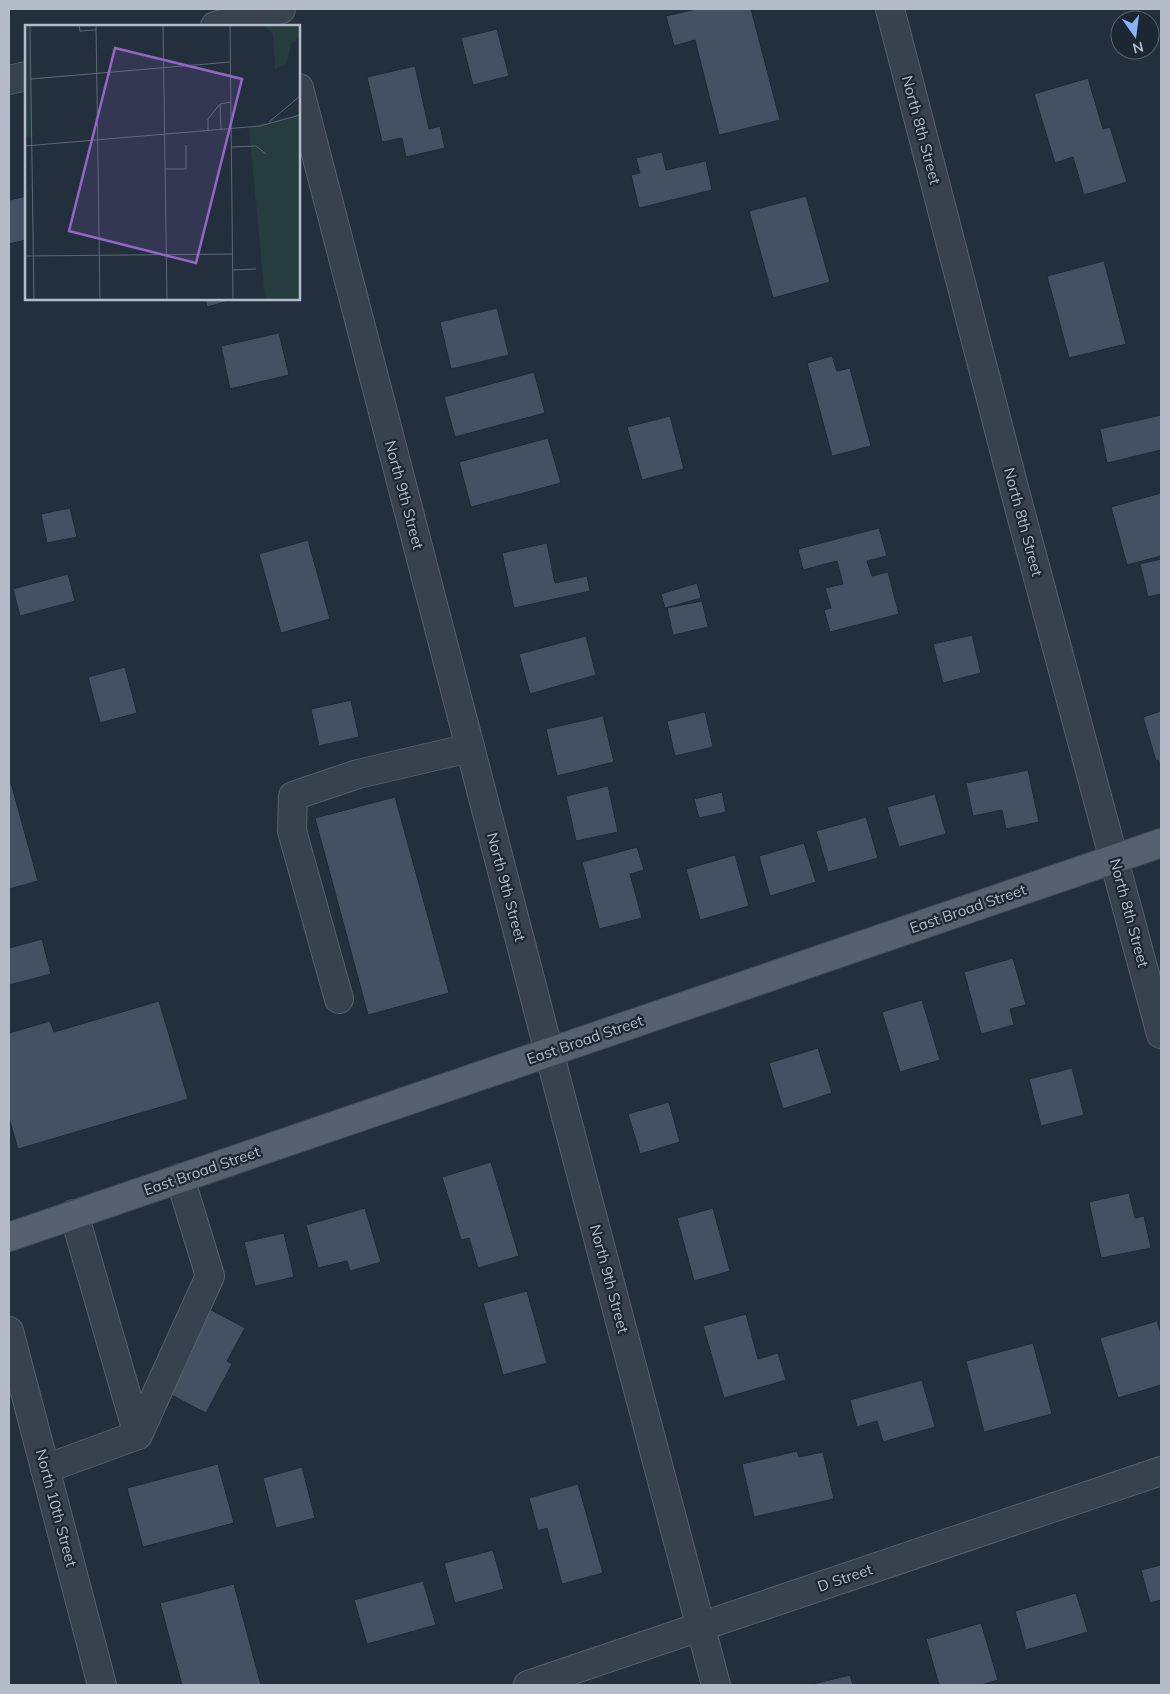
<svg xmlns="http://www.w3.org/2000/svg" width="1170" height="1694" viewBox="0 0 1170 1694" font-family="Mulish,sans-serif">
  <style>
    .building { fill: #455162; stroke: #1f2835 }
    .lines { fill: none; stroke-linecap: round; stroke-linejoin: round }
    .minor-casing { stroke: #565f6c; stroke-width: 30 }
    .major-casing { stroke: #414a57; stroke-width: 30 }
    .minor { stroke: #38414e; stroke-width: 28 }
    .major { stroke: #56606e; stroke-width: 28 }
    .labels { text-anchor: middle; stroke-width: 4.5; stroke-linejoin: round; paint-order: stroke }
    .street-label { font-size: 15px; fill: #b4bcc9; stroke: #1d2633 }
    .inset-road { fill: none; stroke: #5e6776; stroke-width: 1 }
    .view { fill: #9266c3; fill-opacity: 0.15; stroke: #9266c3; stroke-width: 2.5 }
    .inset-edge { fill: none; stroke: #b4bcc9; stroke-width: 2.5 }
  </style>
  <rect width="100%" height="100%" fill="#242f3e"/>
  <g class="building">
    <path d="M696,9h55l29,111 -61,15 -24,-95 -21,6 -8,-30z"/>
    <path d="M497,29l12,47 -36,9 -12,-47z"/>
    <path d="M415,66l14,63 11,-3 5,22 -39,9 -4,-19 -20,4 -15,-65z"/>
    <path d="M1088,78l15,51 7,-2 17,55 -43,13 -11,-38 -18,6 -21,-69z"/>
    <path d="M662,152l4,18 40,-9 6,29 -73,18 -8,-33 9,-2 -4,-15z"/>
    <path d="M9,196l1,4 16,-4v44l-17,4z"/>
    <path d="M806,196l24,86 -57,16 -24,-87z"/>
    <path d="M1104,261l22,83 -57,14 -22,-82z"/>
    <path d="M205,299h31l-29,8z"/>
    <path d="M497,308l12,47 -58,14 -11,-47z"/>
    <path d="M279,333l10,42 -59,14 -9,-43z"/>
    <path d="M832,356l5,15 13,-3 21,78 -39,10 -25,-93z"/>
    <path d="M534,372l11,41 -90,24 -11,-40z"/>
    <path d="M1161,415v35l-54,13 -7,-34z"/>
    <path d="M670,416l14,53 -42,11 -15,-53z"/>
    <path d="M548,438l13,45 -90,24 -12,-45z"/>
    <path d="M1161,493v63l-34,9 -16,-58z"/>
    <path d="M70,508l7,29 -30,6 -6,-29z"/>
    <path d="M879,528l8,28 -20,5 5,15 16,-4 11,42 -69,18 -6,-22 7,-2 -6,-20 18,-4 -6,-23 -34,9 -5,-21z"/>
    <path d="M308,540l22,79 -49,14 -22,-79z"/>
    <path d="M547,543l8,40 32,-7 3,15 -76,17 -12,-55z"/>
    <path d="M1161,559v35l-13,3 -8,-33z"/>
    <path d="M68,574l7,27 -55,15 -7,-27z"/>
    <path d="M697,583l4,15 -36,10 -4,-14z"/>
    <path d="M702,601l6,26 -35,8 -6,-27z"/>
    <path d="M972,635l9,38 -38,10 -10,-39z"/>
    <path d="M586,636l10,39 -66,19 -11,-40z"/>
    <path d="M125,667l12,46 -37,10 -12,-46z"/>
    <path d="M351,700l8,37 -40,9 -8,-37z"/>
    <path d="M1161,711v57l-3,-8 -2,1 -13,-44z"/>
    <path d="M705,712l8,35 -38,9 -8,-35z"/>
    <path d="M603,716l11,46 -57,14 -11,-47z"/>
    <path d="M1028,770l11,52 -33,7 -4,-19 -29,6 -7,-33z"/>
    <path d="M9,783h2l27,98 -29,8z"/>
    <path d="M608,786l10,46 -42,9 -10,-45z"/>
    <path d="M722,792l4,20 -27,6 -5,-19z"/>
    <path d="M935,794l11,40 -47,13 -12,-40z"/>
    <path d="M395,797l54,196 -81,22 -53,-197z"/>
    <path d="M866,817l12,41 -50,14 -12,-41z"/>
    <path d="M804,843l12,39 -46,14 -11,-40z"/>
    <path d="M637,847l7,23 -14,4 12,44 -43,11 -17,-67z"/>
    <path d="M735,855l14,51 -49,14 -14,-51z"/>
    <path d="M42,939l9,35 -42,11v-37z"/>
    <path d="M1013,958l13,47 -16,4 4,16 -33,9 -17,-62z"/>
    <path d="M922,1000l18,60 -40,12 -18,-60z"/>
    <path d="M159,1001l29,98 -170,50 -9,-31v-85l41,-12 4,11z"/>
    <path d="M818,1048l14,45 -49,16 -14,-46z"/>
    <path d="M1072,1068l12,47 -43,11 -12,-47z"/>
    <path d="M669,1102l11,40 -40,12 -12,-40z"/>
    <path d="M491,1162l28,94 -41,12 -9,-30 -8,2 -19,-63z"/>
    <path d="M1129,1193l6,25 9,-2 7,32 -50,10 -12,-56z"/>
    <path d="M365,1208l16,54 -31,9 -3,-10 -29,7 -12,-43z"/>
    <path d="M713,1208l17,63 -36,10 -17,-63z"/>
    <path d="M284,1233l10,44 -39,9 -11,-44z"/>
    <path d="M527,1291l20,72 -44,12 -20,-72z"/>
    <path d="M204,1306l41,22 -18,33 5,3 -26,49 -46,-24z"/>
    <path d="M746,1314l12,45 20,-6 8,27 -62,18 -21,-72z"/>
    <path d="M1157,1321l4,13v51l-43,13 -18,-60z"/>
    <path d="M1033,1343l19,71 -68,18 -18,-71z"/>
    <path d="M922,1380l13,47 -52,15 -6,-21 -20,6 -7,-27z"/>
    <path d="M797,1451l2,6 24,-5 11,47 -80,18 -12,-53z"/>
    <path d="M218,1464l16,59 -91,24 -16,-59z"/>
    <path d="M302,1467l13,51 -39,10 -13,-50z"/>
    <path d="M578,1484l25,89 -41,11 -15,-56 -9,3 -9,-33z"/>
    <path d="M493,1550l11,39 -49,14 -11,-40z"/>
    <path d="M1161,1565v35l-11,3 -9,-33z"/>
    <path d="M423,1581l13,44 -69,19 -13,-44z"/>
    <path d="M234,1584l27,101h-79l-22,-82z"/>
    <path d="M1076,1593l12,39 -62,18 -11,-39z"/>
    <path d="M981,1623l17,57 -17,5h-42l-13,-46z"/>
    <path d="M850,1675l3,10h-44z"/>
  </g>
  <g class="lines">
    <g class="minor-casing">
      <g id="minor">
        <path d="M890,9l129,498 142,527"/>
        <path d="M215,26l66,-17"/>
        <path d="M9,80l17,-4"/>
        <path d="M299,88l250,964 167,633"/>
        <path d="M339,999l-47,-168 1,-35 65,-22 112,-26"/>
        <path d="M74,1214l64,221"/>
        <path d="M9,1331l93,354"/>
        <path d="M45,1469l93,-34 72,-159 -30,-98"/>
        <path d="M528,1685l633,-214"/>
      </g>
    </g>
    <g class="major-casing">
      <path id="major" d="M9,1237l1152,-394"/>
    </g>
    <use href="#minor" class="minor"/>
    <use href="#major" class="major"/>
  </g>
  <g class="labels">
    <g class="street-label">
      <text transform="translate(921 130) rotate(75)" y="5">North 8th Street</text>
      <text transform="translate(404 495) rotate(75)" y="5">North 9th Street</text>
      <text transform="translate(1023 522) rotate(75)" y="5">North 8th Street</text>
      <text transform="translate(506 887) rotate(75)" y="5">North 9th Street</text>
      <text transform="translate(968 909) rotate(-19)" y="5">East Broad Street</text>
      <text transform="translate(1129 913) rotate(75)" y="5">North 8th Street</text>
      <text transform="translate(585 1040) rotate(-19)" y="5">East Broad Street</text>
      <text transform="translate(202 1171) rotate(-19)" y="5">East Broad Street</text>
      <text transform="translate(609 1279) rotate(75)" y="5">North 9th Street</text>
      <text transform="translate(56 1508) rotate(75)" y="5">North 10th Street</text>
      <text transform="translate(845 1578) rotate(-19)" y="5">D Street</text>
    </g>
  </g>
  <g transform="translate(25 25)">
    <rect width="275" height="275" fill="#242f3e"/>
    <path d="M0,0h5l2,111 -7,1zM239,0h36v12l-9,7 -4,20 -12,5 -2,-35zM275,90v185h-35l-16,-173z" fill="#263c3f"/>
    <path class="inset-road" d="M5,0l4,275M54,0l1,6 16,-1M71,0l4,275M138,0l4,275M205,0l3,275M6,54l199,-17M195,79l1,25M244,97l31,-26M183,105v-11l12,-15 11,-2M0,121l235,-20 40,-11M206,122l25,-1 10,8M140,144h21v-24M0,231l208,-2M208,245l23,-1"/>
    <path class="view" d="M90,23l127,31 -46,184 -127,-32z"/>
    <rect width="275" height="275" class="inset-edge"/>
  </g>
  <rect width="1170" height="1694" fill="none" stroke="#b4bcc9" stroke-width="20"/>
  <g transform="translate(1135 35) rotate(166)"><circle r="24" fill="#1d2633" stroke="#59626f"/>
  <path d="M0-4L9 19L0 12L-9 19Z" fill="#8ab4f8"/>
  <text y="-8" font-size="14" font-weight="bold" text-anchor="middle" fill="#b4bcc9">N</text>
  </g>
</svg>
